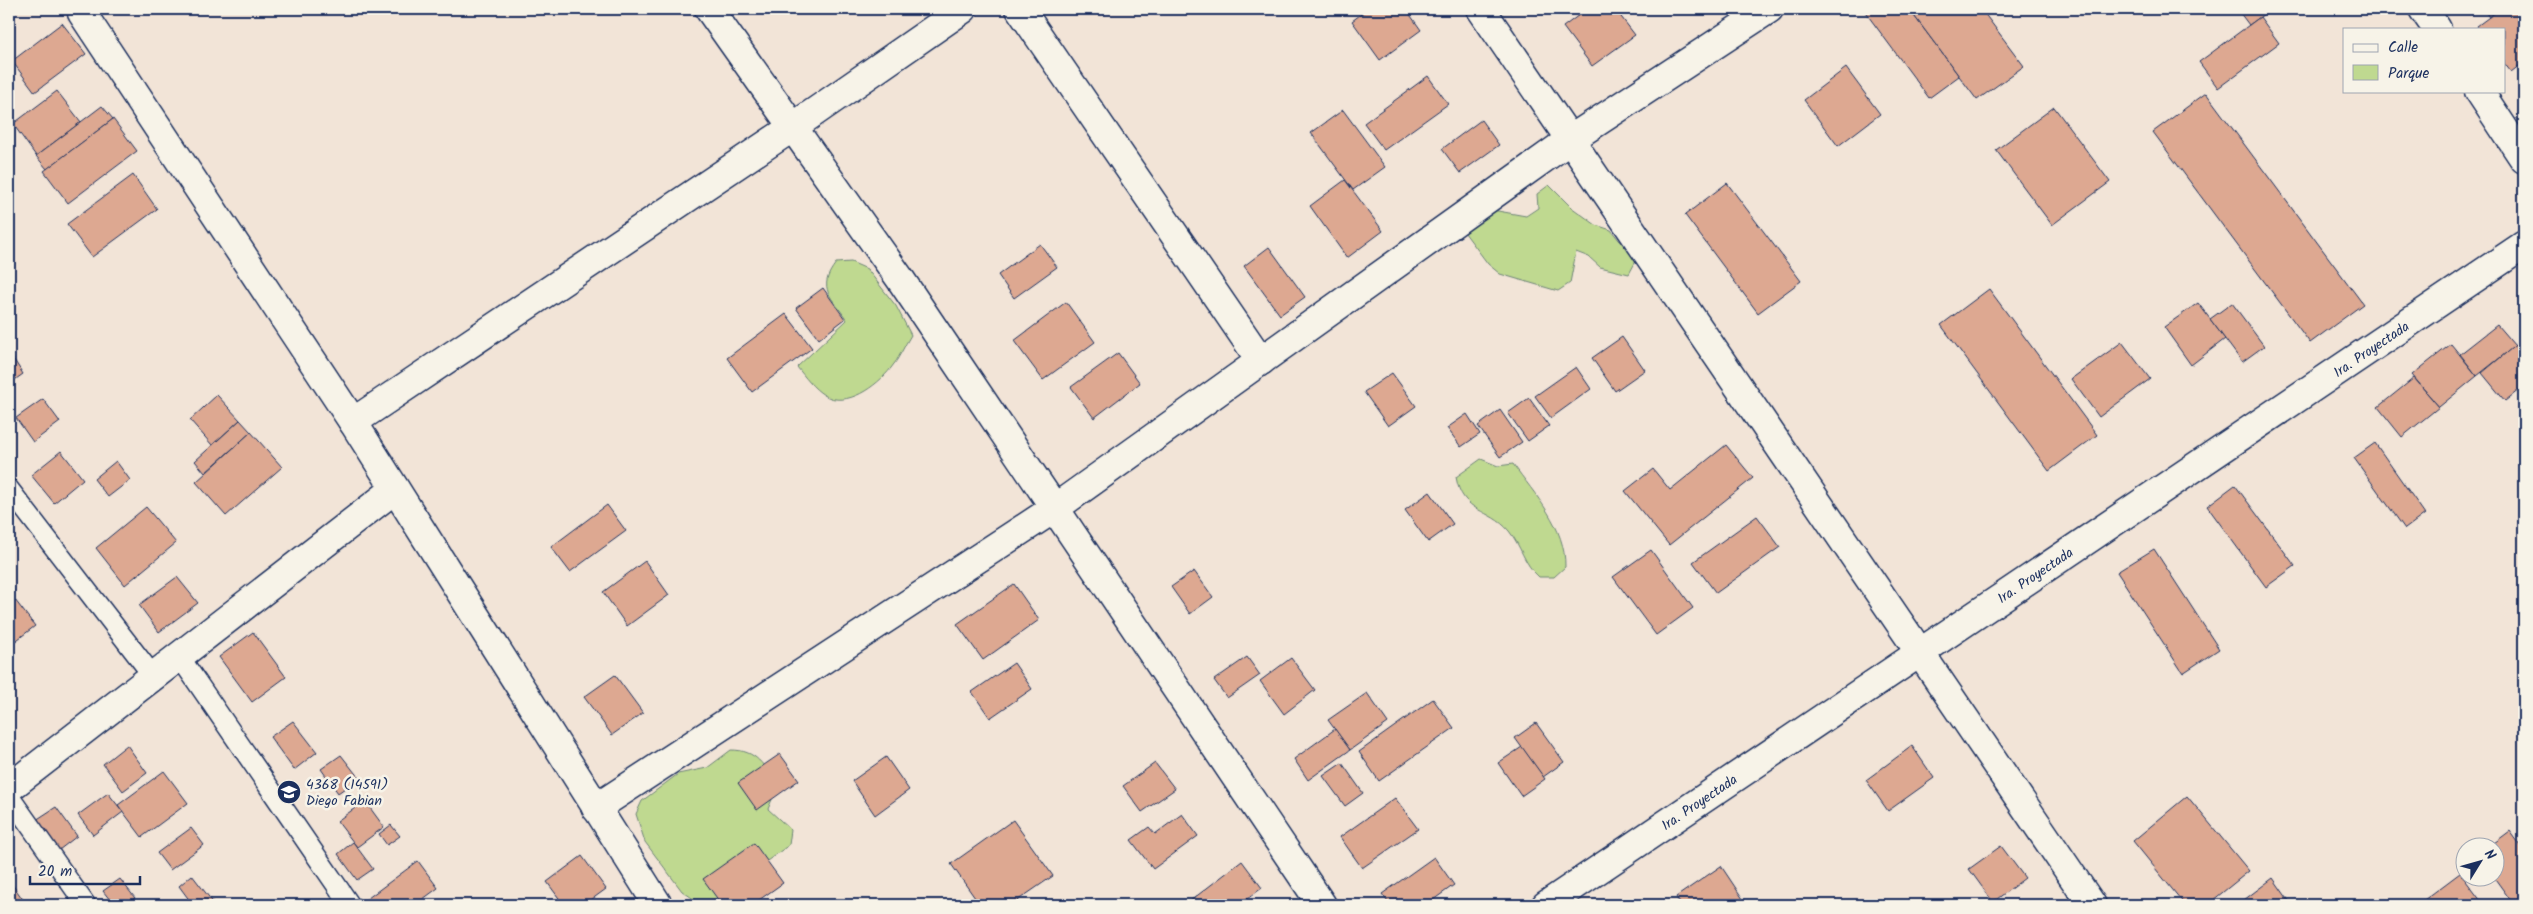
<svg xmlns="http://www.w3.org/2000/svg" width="2533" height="914" viewBox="0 0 2533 914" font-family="Kalam,sans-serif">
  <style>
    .green { fill: #bfd990; stroke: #6d8477 }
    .building { fill: #dda891; stroke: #1b2f5e }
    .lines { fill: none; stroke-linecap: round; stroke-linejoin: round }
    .service-casing { stroke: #1b2f5e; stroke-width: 22 }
    .minor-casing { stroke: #1b2f5e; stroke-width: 31 }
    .service { stroke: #f7f3e8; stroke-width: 19 }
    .minor { stroke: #f7f3e8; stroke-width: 28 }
    .labels { text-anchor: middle; stroke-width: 5; stroke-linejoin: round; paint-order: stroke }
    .street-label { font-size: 14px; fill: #1b2f5e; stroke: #f7f3e8 }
    .poi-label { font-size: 14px; fill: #1b2f5e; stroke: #f7f3e8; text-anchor: start }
  </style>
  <rect width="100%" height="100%" fill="#f2e4d7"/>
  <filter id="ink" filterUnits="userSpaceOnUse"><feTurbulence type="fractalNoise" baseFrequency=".02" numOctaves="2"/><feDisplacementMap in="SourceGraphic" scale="10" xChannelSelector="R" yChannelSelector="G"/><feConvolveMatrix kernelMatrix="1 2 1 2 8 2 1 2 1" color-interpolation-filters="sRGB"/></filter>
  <g filter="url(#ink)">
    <g class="green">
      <path d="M1549,185l22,22 25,18 15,5 25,31 -7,13 -29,-7 -11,-10 -13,-5 -6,31 -12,8 -58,-17 -12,-10 -26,-35 19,-21 45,8 12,-8 -1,-14z"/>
      <path d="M851,262l16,7 29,37 15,29c-7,11 -12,24 -20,33 -14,18 -45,41 -67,27 -11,-7 -19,-18 -27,-28l50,-47c-15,-23 -31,-31 -11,-57z"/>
      <path d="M1481,459l17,7 15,-2c22,31 53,63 52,103l-11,10h-15c-16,-14 -17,-30 -30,-46 -19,-23 -47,-17 -53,-54z"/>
      <path d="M731,750c26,0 32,15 47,35l-10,24 23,21 -2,15 -77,56 -17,-1 -13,-9 -37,-49 -9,-28 6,-13 36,-27 29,-6z"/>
    </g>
    <g class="building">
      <path d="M1368,9h38l15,21 -41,30 -28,-39z"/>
      <path d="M1587,9h28l20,26 -43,31 -29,-39z"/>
      <path d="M1863,9h46l50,67 -30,22z"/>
      <path d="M1909,9h72l43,57 -47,34z"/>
      <path d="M2237,9h34l-22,16z"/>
      <path d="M2483,9h17l-11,8z"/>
      <path d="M2500,9h24v53l-13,10 -7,-9v-34h-25l-2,-3z"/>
      <path d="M2260,17l19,26 -61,45 -19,-26z"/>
      <path d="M62,23l24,31 -51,38 -23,-31z"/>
      <path d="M1846,68l34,46 -42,32 -34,-46z"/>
      <path d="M1428,76l20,28 -64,46 -20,-27z"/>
      <path d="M57,91l24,31 -45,34 -23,-32z"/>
      <path d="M2206,93l157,211 -53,39 -157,-211z"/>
      <path d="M102,106l11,13 -66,50 -11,-13z"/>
      <path d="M2054,107l56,75 -58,43 -56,-75z"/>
      <path d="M1343,110l42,57 -32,23 -42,-57z"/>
      <path d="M113,119l24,32 -69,52 -24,-32z"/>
      <path d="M1481,120l18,25 -39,28 -18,-24z"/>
      <path d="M133,175l24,34 -65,48 -25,-33z"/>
      <path d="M1345,180l38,51 -36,27 -37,-52z"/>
      <path d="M1727,183l74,98 -43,32 -73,-98z"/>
      <path d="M1040,244l17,23 -43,31 -16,-23z"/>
      <path d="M1269,247l36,50 -25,18 -36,-49z"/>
      <path d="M823,288l22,31 -26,20 -23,-31z"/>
      <path d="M1989,289l108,146 -48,36 -108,-146z"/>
      <path d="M1066,302l29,40 -52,38 -29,-39z"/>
      <path d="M2198,303l27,36 -34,26 -27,-38z"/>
      <path d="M2232,303l32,43 -22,16 -32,-43z"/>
      <path d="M786,314l26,34 -60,44 -25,-34z"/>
      <path d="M2497,325l18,21 -38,30 -17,-22z"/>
      <path d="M1622,337l23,33 -30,21 -23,-33z"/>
      <path d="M2524,338v48l-19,15 -23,-28z"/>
      <path d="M2122,342l28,37 -51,38 -28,-38z"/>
      <path d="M2451,344l26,32 -38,31 -27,-32z"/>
      <path d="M9,352l14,22 -14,10z"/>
      <path d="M1118,353l22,30 -46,35 -23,-31z"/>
      <path d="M1576,367l15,22 -40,29 -16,-22z"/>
      <path d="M1392,373l24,33 -28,20 -24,-34z"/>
      <path d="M2414,378l25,29 -37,30 -24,-30z"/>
      <path d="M217,395l23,25 -28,25 -22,-25z"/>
      <path d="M1529,398l20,28 -21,15 -20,-28z"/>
      <path d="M43,399l17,23 -27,20 -17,-24z"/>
      <path d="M1500,410l22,32 -22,15 -22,-31z"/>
      <path d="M1467,414l13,20 -19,13 -14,-19z"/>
      <path d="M240,420l11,12 -46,41 -10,-12z"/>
      <path d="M251,432l31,35 -56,49 -30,-34z"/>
      <path d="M2375,443l50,71 -20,15 -51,-71z"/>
      <path d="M1726,445l27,33 -84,67 -44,-54 28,-22 17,21z"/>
      <path d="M61,451l22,28 -29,24 -23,-28z"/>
      <path d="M116,461l14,19 -22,17 -14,-18z"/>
      <path d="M2235,485l60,81 -29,21 -59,-81z"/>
      <path d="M1430,492l23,32 -25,18 -23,-32z"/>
      <path d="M607,505l19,26 -56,41 -19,-25z"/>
      <path d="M146,507l30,36 -51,42 -29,-37z"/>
      <path d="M1757,516l23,31 -64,46 -23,-31z"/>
      <path d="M2154,549l65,100 -36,24 -66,-101z"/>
      <path d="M1651,550l42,58 -37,27 -43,-58z"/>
      <path d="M645,561l24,34 -42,31 -24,-34z"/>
      <path d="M1194,571l19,26 -23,17 -19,-27z"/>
      <path d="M177,577l21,26 -39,29 -20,-27z"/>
      <path d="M9,583l5,8 -5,4z"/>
      <path d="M1014,584l25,36 -56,40 -26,-36z"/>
      <path d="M15,600l20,26 -26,20v-41z"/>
      <path d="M253,632l33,45 -34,25 -33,-45z"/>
      <path d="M1247,657l13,18 -33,23 -13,-18z"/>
      <path d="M1291,658l24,32 -31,24 -24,-33z"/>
      <path d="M1014,663l18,26 -42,29 -18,-26z"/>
      <path d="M615,675l28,38 -31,22 -28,-38z"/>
      <path d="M1367,693l21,30 -38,27 -22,-30z"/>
      <path d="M1433,699l21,29 -75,53 -20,-29z"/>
      <path d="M293,721l24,31 -23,18 -24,-33z"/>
      <path d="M1536,723l28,39 -21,15 -28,-39z"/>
      <path d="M1335,729l15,21 -42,30 -14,-21z"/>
      <path d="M127,745l20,28 -24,18 -20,-27z"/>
      <path d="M1912,746l22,32 -46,33 -22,-31z"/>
      <path d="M1522,747l23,32 -24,17 -23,-33z"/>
      <path d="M780,754l19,26 -42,30 -19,-27z"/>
      <path d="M341,755l18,23 -21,15 -17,-24z"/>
      <path d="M886,757l23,33 -34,25 -23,-34z"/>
      <path d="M1155,763l20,26 -33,23 -19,-26z"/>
      <path d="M1342,763l21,30 -18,13 -22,-30z"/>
      <path d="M164,771l24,32 -46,34 -24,-32z"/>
      <path d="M108,793l15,19 -30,23 -15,-20z"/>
      <path d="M2187,796l62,75 -42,34h-22l-52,-64z"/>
      <path d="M1395,798l23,31 -56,39 -22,-31z"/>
      <path d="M365,801l19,26 -27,20 -20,-26z"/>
      <path d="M56,807l21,29 -18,14 -23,-30z"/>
      <path d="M1182,814l16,22 -45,33 -22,-29 18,-13 6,7z"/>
      <path d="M1013,820l40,56 -42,29h-31l-29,-41z"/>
      <path d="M391,825l9,11 -13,9 -8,-11z"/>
      <path d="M191,828l13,17 -34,25 -13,-17z"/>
      <path d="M2510,831l14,19v55h-10l-21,-29h3v-30h-6z"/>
      <path d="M353,842l20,27 -16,11 -19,-26z"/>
      <path d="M754,843l29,40 -31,22h-30l-19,-26z"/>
      <path d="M2001,846l24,32 -32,24 -24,-33z"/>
      <path d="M582,856l24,33 -22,16h-20l-17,-23z"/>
      <path d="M1434,857l20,28 -28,20h-36l-8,-11z"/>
      <path d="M418,861l20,27 -23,17h-48l-3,-4z"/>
      <path d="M1242,861l20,27 -23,17h-54z"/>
      <path d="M1721,866l26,39h-66l-5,-8z"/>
      <path d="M2460,873l24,32h-62l-2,-2z"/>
      <path d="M192,875l23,30h-22l-14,-19z"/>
      <path d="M2273,878l19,27h-50l-2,-2z"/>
      <path d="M120,879l15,19 -9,7h-12l-11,-14z"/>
      <path d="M9,880l18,25h-18z"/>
      <path d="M134,899l5,6h-13z"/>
    </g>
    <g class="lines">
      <g class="service-casing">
        <g id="service">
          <path d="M9,489l144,187"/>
          <path d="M179,656l171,249"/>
          <path d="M9,796l77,109"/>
        </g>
      </g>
      <g class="minor-casing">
        <g id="minor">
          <path d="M88,9l-6,4 271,409 305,483"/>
          <path d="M709,9l192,271 421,625"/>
          <path d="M1020,9l241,352"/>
          <path d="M1481,9l611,896"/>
          <path d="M2423,9l14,20"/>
          <path d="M2479,91l45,68"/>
          <path d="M353,422l440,-295 170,-118"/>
          <path d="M9,788l386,-299"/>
          <path d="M596,808l459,-300 516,-369 198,-130"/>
          <path d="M1546,905l978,-660"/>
        </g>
      </g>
      <use href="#service" class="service"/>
      <use href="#minor" class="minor"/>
    </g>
  </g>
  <defs>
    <g id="school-disc" transform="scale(1.25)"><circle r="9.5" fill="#1b2f5e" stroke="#f7f3e8"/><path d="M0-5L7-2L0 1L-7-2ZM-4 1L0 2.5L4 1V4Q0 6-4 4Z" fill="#fff"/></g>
  </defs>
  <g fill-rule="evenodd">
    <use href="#school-disc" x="289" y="792"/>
  </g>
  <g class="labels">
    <g class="street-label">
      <text transform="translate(2371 349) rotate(-34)" y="5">1ra. Proyectada</text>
      <text transform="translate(2035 575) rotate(-34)" y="5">1ra. Proyectada</text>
      <text transform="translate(1699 802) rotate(-34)" y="5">1ra. Proyectada</text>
    </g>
    <g class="poi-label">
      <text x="306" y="789">4368 (14591)<tspan x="306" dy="16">Diego Fabian</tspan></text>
    </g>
  </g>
  <rect width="2533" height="914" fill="none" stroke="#f7f3e8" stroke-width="30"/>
  <rect x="15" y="15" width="2503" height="884" fill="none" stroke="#1b2f5e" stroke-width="2" filter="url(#ink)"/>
  <rect x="2343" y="28" width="162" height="65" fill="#f7f3e8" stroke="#9fa5b1"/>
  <rect x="2353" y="44" width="25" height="8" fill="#f7f3e8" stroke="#9fa5b1"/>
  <text x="2388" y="52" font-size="15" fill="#1b2f5e">Calle</text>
  <rect x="2353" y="65" width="25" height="15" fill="#bfd990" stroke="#9fa5b1"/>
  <text x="2388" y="78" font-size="15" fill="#1b2f5e">Parque</text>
  <g transform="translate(2480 862) rotate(53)"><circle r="24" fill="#f7f3e8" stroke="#9fa5b1"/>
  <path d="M0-4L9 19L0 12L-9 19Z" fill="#1b2f5e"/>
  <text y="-8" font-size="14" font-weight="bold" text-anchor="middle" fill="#1b2f5e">N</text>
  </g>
  <path d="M30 876v8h110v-8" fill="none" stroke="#1b2f5e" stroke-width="2.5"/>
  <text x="38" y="876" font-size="15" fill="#1b2f5e" stroke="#f7f3e8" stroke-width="4" paint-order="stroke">20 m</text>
</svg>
